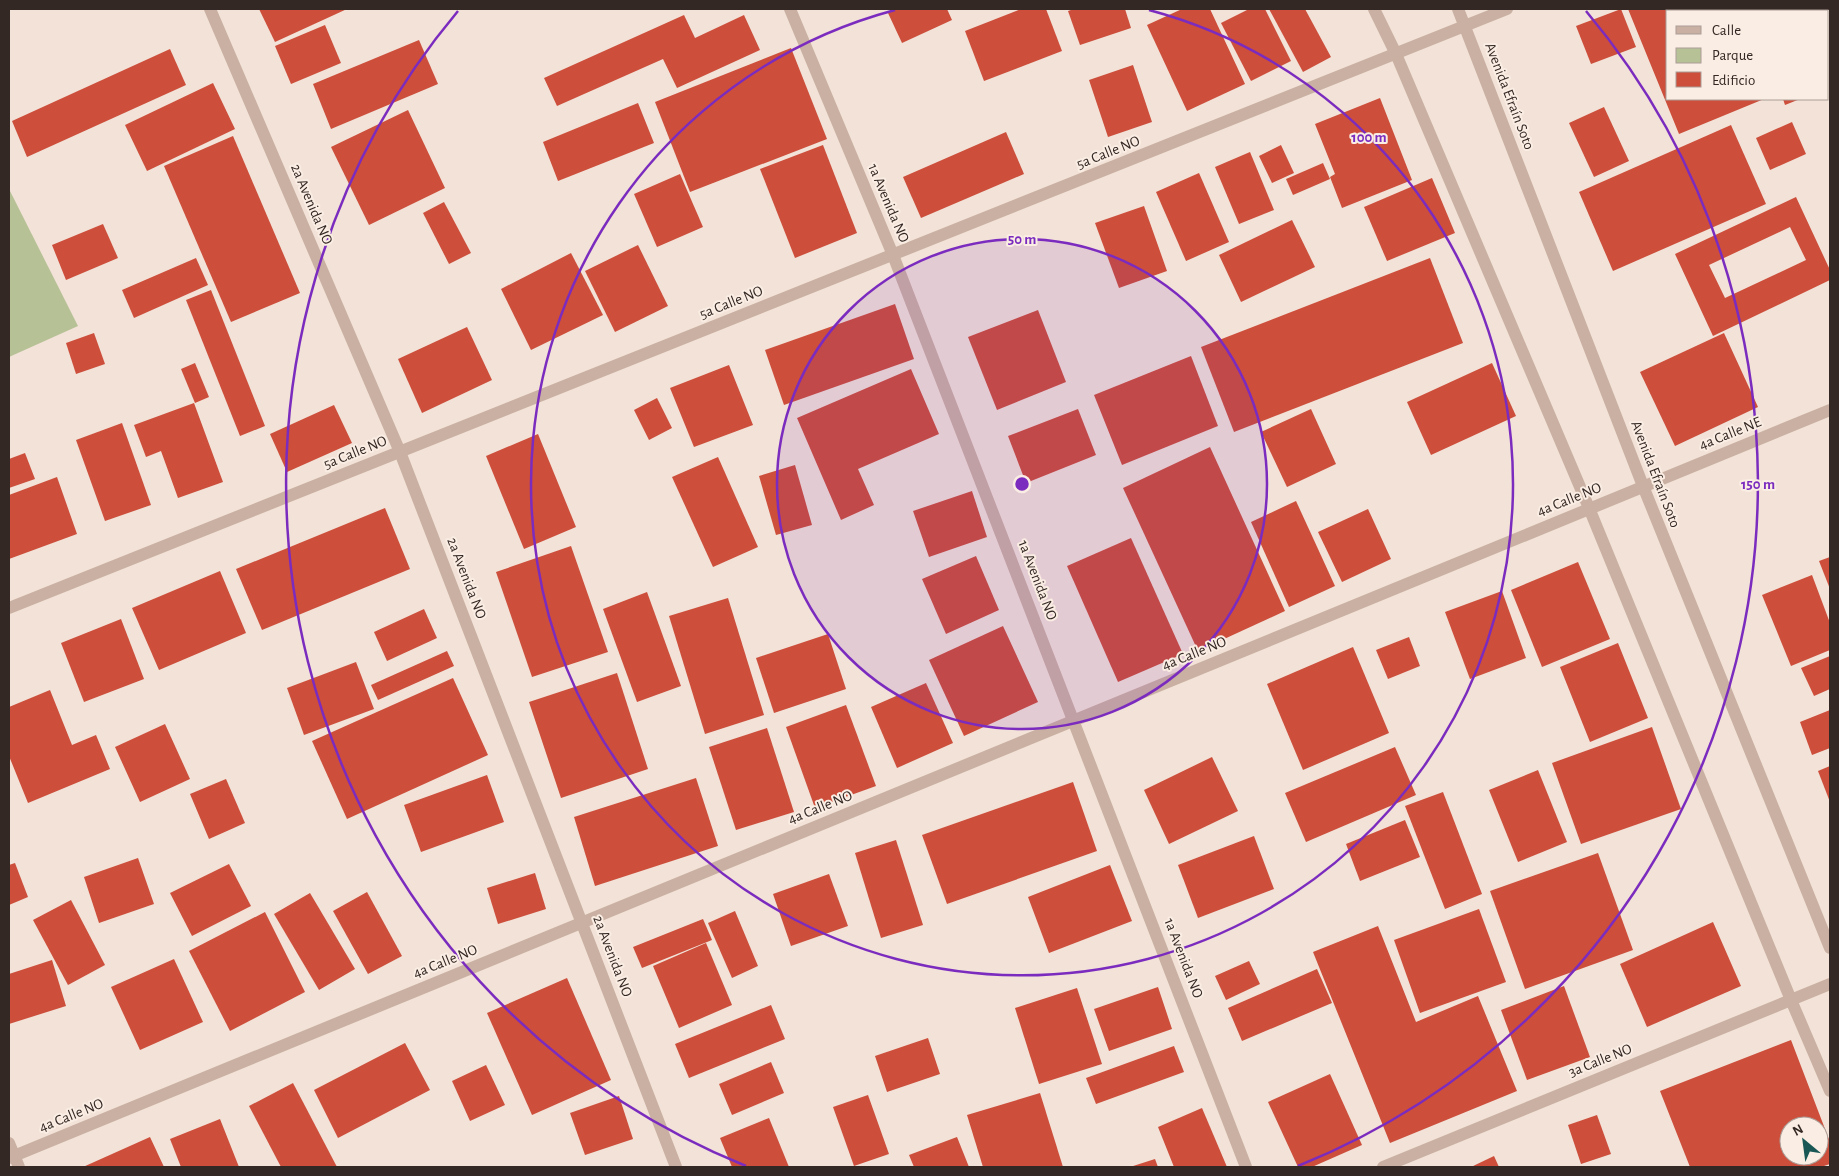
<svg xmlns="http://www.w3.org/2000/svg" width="1839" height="1176" viewBox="0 0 1839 1176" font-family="'Alegreya Sans',sans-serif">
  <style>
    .green { fill: #b7c196 }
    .building { fill: #cc4e3b; fill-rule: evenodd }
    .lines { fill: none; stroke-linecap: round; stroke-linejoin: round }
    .minor { stroke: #cab0a2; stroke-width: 12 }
    .ring { fill: none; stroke: #7b2cbf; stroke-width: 2.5 }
    .labels { text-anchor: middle; stroke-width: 4; stroke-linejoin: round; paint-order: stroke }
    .street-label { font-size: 15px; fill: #342825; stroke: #faede3 }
    .centre { fill: #7b2cbf; stroke: #faede3; stroke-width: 2.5 }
    .ring-label { font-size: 15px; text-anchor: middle; font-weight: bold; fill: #7b2cbf; stroke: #faede3; stroke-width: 4; stroke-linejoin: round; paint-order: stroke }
  </style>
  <rect width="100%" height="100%" fill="#f2e2d7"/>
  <path class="green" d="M9,189l69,137 -69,31z"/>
  <g class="building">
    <path d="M259,9h88l-72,33z"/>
    <path d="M897,9h50l5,11 -50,23 -14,-30z"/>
    <path d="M1021,9h25l16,42 -78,30 -19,-50z"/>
    <path d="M1074,9h51l6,19 -51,17 -12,-34z"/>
    <path d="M1182,9h28l35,75 -58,27 -40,-86z"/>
    <path d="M1249,9h16l26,52 -40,20 -30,-58z"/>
    <path d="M1269,9h36l26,48 -28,15z"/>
    <path d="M1621,9l15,38 -45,17 -15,-38z"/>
    <path d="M1628,9h114l1,2h-75v88h96l-85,35z"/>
    <path d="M1745,9h30l-6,2h-23z"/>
    <path d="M684,15l11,23 49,-23 16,35 -83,38 -14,-29 -106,47 -13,-28z"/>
    <path d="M325,25l16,38 -50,21 -16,-38z"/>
    <path d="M419,40l19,44 -107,45 -18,-45z"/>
    <path d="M791,48l36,91 -137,53 -35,-90z"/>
    <path d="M170,49l16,36 -159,72 -15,-36z"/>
    <path d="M1133,65l19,57 -44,15 -19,-57z"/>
    <path d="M213,83l22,46 -88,42 -22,-46z"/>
    <path d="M1380,98l32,82 -70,28 -12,-31 5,-3 -20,-50z"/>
    <path d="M1783,99h17l-15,6z"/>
    <path d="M638,103l16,40 -96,38 -15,-39z"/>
    <path d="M1604,107l25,54 -35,16 -25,-54z"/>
    <path d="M408,110l37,78 -76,37 -38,-78z"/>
    <path d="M1792,122l14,32 -36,16 -14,-32z"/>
    <path d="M1731,125l35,79 -153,67 -34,-79z"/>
    <path d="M1006,132l18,42 -103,44 -18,-41z"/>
    <path d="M233,136l67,157 -69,29 -67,-156z"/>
    <path d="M823,145l34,88 -62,25 -35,-89z"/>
    <path d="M1281,145l13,28 -22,10 -13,-27z"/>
    <path d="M1250,152l24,58 -35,14 -24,-57z"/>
    <path d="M1323,163l7,16 -37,16 -7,-16z"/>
    <path d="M1199,173l30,69 -43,19 -30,-69z"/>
    <path d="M680,174l23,53 -46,20 -23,-53z"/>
    <path d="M1432,178l23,55 -68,28 -23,-54z"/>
    <path d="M1796,197l34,73v10l-117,56 -38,-82zM1790,227l16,33 -81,38 -16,-33z"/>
    <path d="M444,202l27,51 -22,11 -26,-51z"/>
    <path d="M1144,206l23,65 -48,17 -24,-65z"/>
    <path d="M1292,220l23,47 -74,35 -22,-47z"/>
    <path d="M103,224l15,34 -52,22 -14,-35z"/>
    <path d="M638,245l30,61 -53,26 -30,-61z"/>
    <path d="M571,253l32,62 -72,35 -30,-61z"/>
    <path d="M196,258l12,27 -74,33 -12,-28z"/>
    <path d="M1430,258l33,85 -229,89 -33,-85z"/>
    <path d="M211,290l54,136 -25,10 -54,-136z"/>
    <path d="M895,304l19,55 -130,46 -19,-55z"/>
    <path d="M1038,310l28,72 -69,28 -29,-73z"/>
    <path d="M467,327l25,53 -70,33 -24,-54z"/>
    <path d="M94,333l11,31 -29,10 -10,-31z"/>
    <path d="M1724,333l34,74 -83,39 -35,-74z"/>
    <path d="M1191,356l27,70 -96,39 -28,-70z"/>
    <path d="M195,363l14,34 -14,6 -14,-34z"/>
    <path d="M1492,363l24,53 -85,39 -24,-53z"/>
    <path d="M729,365l24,60 -59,22 -24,-59z"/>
    <path d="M911,369l28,65 -81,35 16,36 -33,15 -44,-102z"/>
    <path d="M657,398l15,30 -23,12 -15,-30z"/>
    <path d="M194,403l29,79 -45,16 -17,-47 -15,6 -12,-32z"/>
    <path d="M334,405l18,38 -65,29 -17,-38z"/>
    <path d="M1078,409l18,46 -70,28 -18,-47z"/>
    <path d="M1311,409l25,55 -49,23 -26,-55z"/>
    <path d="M122,423l29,82 -46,16 -29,-81z"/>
    <path d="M538,434l38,93 -52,22 -38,-93z"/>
    <path d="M1210,447l75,164 -87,40 -75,-163z"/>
    <path d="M25,453l10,26 -26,9v-29z"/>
    <path d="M718,457l40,90 -45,20 -41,-90z"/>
    <path d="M795,465l17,60 -36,10 -17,-59z"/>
    <path d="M57,477l20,57 -68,25v-64z"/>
    <path d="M972,491l15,46 -58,20 -16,-46z"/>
    <path d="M1296,501l39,85 -46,21 -38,-85z"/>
    <path d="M385,508l25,61 -148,61 -26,-61z"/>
    <path d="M1368,509l23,50 -49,23 -24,-50z"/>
    <path d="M1131,538l52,116 -65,28 -51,-116z"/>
    <path d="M571,546l37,106 -76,25 -36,-105z"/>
    <path d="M976,556l23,54 -53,24 -24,-55z"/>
    <path d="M1830,557v32l-11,-28z"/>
    <path d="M1578,562l32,77 -68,28 -31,-77z"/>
    <path d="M220,571l26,62 -87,37 -27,-62z"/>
    <path d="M1812,575l18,48v27l-39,16 -29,-71z"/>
    <path d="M1502,591l24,67 -56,21 -25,-67z"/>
    <path d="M647,592l34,94 -44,16 -34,-93z"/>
    <path d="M728,598l36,117 -59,19 -36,-118z"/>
    <path d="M424,609l13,29 -50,23 -13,-29z"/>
    <path d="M121,619l23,60 -60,23 -23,-59z"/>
    <path d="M1003,626l35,76 -74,34 -35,-76z"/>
    <path d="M828,634l18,55 -72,24 -18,-55z"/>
    <path d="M1409,637l11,29 -32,13 -12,-29z"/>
    <path d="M1618,643l30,75 -58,24 -30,-75z"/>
    <path d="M1353,647l36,86 -86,37 -36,-86z"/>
    <path d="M447,651l7,15 -76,34 -7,-15z"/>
    <path d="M1830,656v33l-16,7 -13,-28z"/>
    <path d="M356,662l18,47 -70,26 -17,-47z"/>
    <path d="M617,673l31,96 -87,29 -32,-96z"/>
    <path d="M453,678l35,77 -141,64 -35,-78z"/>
    <path d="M926,683l27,60 -56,25 -26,-61z"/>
    <path d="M50,690l22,55 24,-10 14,34 -82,34 -19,-47v-49z"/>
    <path d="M846,705l30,81 -61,22 -29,-81z"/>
    <path d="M1830,710v38l-18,7 -12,-33z"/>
    <path d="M165,724l25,55 -50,23 -25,-55z"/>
    <path d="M1652,727l29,82 -100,35 -29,-81z"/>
    <path d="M767,728l27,84 -58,18 -27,-83z"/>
    <path d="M1395,747l21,48 -110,47 -21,-49z"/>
    <path d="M1212,757l26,54 -69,33 -25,-54z"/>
    <path d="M1830,766v36l-12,-31z"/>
    <path d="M1538,770l29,72 -49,20 -29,-72z"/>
    <path d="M487,775l17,47 -83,30 -17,-47z"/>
    <path d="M696,778l22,68 -123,40 -21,-69z"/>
    <path d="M226,779l19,44 -36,16 -19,-45z"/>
    <path d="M1073,782l24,69 -150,53 -25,-69z"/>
    <path d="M1443,792l39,102 -37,15 -40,-103z"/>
    <path d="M1405,820l15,37 -60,24 -14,-37z"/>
    <path d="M1254,836l20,53 -76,29 -20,-53z"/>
    <path d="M896,840l27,85 -42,13 -26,-85z"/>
    <path d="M1598,853l35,97 -108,39 -35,-98z"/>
    <path d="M138,858l16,46 -55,19 -15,-46z"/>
    <path d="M15,863l13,34 -19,8v-40z"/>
    <path d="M229,864l22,42 -59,30 -22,-43z"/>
    <path d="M1110,865l22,56 -83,32 -21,-56z"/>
    <path d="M535,873l11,36 -48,15 -11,-36z"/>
    <path d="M829,874l19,52 -57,20 -18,-52z"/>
    <path d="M367,892l35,64 -34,18 -35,-63z"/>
    <path d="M310,893l45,76 -36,21 -45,-76z"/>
    <path d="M71,900l34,65 -37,20 -35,-65z"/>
    <path d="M1479,909l27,73 -86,31 -26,-73z"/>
    <path d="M735,911l23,55 -26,12 -24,-55z"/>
    <path d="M265,912l40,80 -75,39 -41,-80z"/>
    <path d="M703,919l9,21 -70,28 -9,-21z"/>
    <path d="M1713,922l28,64 -94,41 -27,-63z"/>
    <path d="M1378,926l38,96 62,-26 39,95 -127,52 -77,-191z"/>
    <path d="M706,943l26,62 -53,23 -26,-62z"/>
    <path d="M174,959l29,63 -63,28 -29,-63z"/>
    <path d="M52,960l14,46 -57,18v-50z"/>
    <path d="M1249,961l11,23 -34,16 -11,-24z"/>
    <path d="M1317,969l15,34 -90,38 -14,-33z"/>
    <path d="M567,978l44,102 -79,35 -45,-102z"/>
    <path d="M1564,986l26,71 -63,23 -26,-70z"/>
    <path d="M1158,987l14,42 -63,22 -15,-42z"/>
    <path d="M1077,988l25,76 -63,20 -24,-76z"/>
    <path d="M771,1005l14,34 -96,39 -14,-34z"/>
    <path d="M928,1038l12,36 -53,18 -12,-36z"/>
    <path d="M1791,1040l39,102v22l-9,3h-131l-30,-76zM1789,1126h30v30h-30z"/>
    <path d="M405,1043l25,47 -92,48 -24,-48z"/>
    <path d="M1174,1046l10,26 -88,32 -10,-26z"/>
    <path d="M771,1062l13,31 -52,22 -13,-31z"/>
    <path d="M486,1065l19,40 -35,16 -18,-40z"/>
    <path d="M1330,1074l32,71 -50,22h-14l-30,-65z"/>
    <path d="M293,1083l44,84h-56l-32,-61z"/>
    <path d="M1040,1093l23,74h-80l-16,-52z"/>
    <path d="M868,1095l21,59 -35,12 -21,-59z"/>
    <path d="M619,1096l14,43 -48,16 -15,-42z"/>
    <path d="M1202,1108l25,59h-53l-16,-40z"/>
    <path d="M1597,1115l14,39 -30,10 -13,-39z"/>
    <path d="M769,1118l20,49h-57l-12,-29z"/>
    <path d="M220,1119l19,48h-58l-11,-28z"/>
    <path d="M150,1137l14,30h-81z"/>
    <path d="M957,1137l12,30h-55l-5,-12z"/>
    <path d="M1494,1156l5,11h-28z"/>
    <path d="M1155,1159l3,8h-28z"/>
  </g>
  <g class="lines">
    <g class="minor">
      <path d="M210,9l190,443 276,715"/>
      <path d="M790,9l103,246 353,912"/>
      <path d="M1374,9l22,45 193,454 202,492 39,91"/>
      <path d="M1458,9l185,477 187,462"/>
      <path d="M9,608l1498,-599"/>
      <path d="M9,1143l10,24"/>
      <path d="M9,1158l1821,-748"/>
      <path d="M1383,1167l447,-183"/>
    </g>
  </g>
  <circle cx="1022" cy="484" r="245" fill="#7b2cbf" fill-opacity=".12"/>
  <g class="ring">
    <circle cx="1022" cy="484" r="245"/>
    <path d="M1149 10A491 491 0 1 1 895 10"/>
    <path d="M746 1166A736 736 0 0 1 458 11M1586 11A736 736 0 0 1 1298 1166"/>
  </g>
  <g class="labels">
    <g class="street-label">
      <text transform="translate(1510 96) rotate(69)" y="5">Avenida Efraín Soto</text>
      <text transform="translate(1108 152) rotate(-22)" y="5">5a Calle NO</text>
      <text transform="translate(889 203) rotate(67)" y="5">1a Avenida NO</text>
      <text transform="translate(312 204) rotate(67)" y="5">2a Avenida NO</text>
      <text transform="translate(731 302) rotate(-22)" y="5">5a Calle NO</text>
      <text transform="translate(1730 433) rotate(-22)" y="5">4a Calle NE</text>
      <text transform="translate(355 452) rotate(-22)" y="5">5a Calle NO</text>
      <text transform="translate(1656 474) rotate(69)" y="5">Avenida Efraín Soto</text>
      <text transform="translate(1569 499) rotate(-22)" y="5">4a Calle NO</text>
      <text transform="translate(467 578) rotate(69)" y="5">2a Avenida NO</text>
      <text transform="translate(1038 580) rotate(69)" y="5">1a Avenida NO</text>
      <text transform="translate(1194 653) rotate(-22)" y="5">4a Calle NO</text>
      <text transform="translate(820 807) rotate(-22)" y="5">4a Calle NO</text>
      <text transform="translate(613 956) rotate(69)" y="5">2a Avenida NO</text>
      <text transform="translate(1184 958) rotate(69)" y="5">1a Avenida NO</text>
      <text transform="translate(445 961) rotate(-22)" y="5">4a Calle NO</text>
      <text transform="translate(1600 1060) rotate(-22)" y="5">3a Calle NO</text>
      <text transform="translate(71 1115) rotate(-22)" y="5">4a Calle NO</text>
    </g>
  </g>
  <circle cx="1022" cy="484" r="8" class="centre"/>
  <g class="ring-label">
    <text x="1369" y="142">100 m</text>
    <text x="1022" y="244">50 m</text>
    <text x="1758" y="489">150 m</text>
  </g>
  <rect width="1839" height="1176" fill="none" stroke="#342825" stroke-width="20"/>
  <rect x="1666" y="10" width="162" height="90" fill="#faede3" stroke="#ab9e97"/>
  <rect x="1676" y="26" width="25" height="8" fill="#cab0a2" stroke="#ab9e97"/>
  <text x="1712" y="35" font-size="15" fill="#342825">Calle</text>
  <rect x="1676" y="48" width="25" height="15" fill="#b7c196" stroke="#ab9e97"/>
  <text x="1712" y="60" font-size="15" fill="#342825">Parque</text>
  <rect x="1676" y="72" width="25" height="15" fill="#cc4e3b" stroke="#ab9e97"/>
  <text x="1712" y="85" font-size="15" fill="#342825">Edificio</text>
  <g transform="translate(1804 1141) rotate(331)"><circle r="24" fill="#faede3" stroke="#ab9e97"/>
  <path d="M0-4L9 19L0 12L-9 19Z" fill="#195755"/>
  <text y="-8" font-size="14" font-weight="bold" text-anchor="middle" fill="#342825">N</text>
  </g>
</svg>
